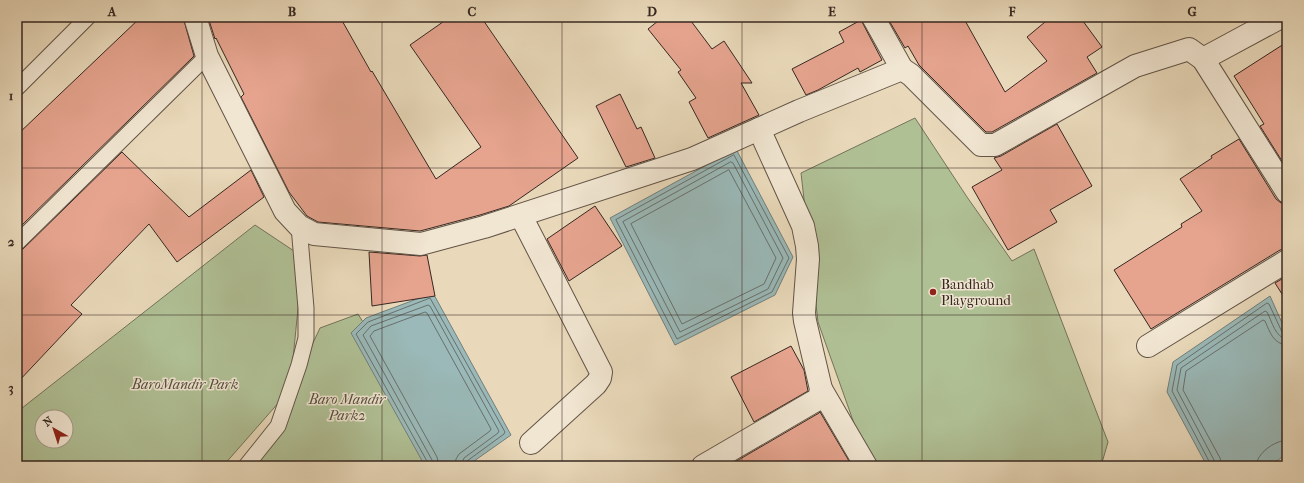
<svg xmlns="http://www.w3.org/2000/svg" width="1304" height="483" viewBox="0 0 1304 483" font-family="'IM FELL French Canon',serif">
  <style>
    .green { fill: #b0c095; stroke: #73745b; fill-rule: evenodd }
    .water { fill: #9ab9b8; stroke: #727f7c }
    .lines { fill: none; stroke-linecap: round; stroke-linejoin: round }
    .shore { stroke: #68706c; stroke-width: 1 }
    .building { fill: #e6a48f; stroke: #362721 }
    .service-casing { stroke: #635447; stroke-width: 17 }
    .minor-casing { stroke: #635447; stroke-width: 24 }
    .service { stroke: #f1e6d2; stroke-width: 15 }
    .minor { stroke: #f1e6d2; stroke-width: 22 }
    .grid { fill: none; stroke: #362721; stroke-width: 1; stroke-opacity: 0.55 }
    .poi-dot { fill: #8f2418; stroke: #f1e6d2; stroke-width: 1.5 }
    .labels { text-anchor: middle; stroke-width: 3; stroke-linejoin: round; paint-order: stroke }
    .poi-label { font-size: 14px; fill: #362721; stroke: #f1e6d2; text-anchor: start }
    .park-label { font-size: 14px; font-style: italic; fill: #544d3e; stroke: #f1e6d2 }
    .neatline { fill: none; stroke: #362721; stroke-width: 1.5 }
    .grid-label { font-size: 13px; text-anchor: middle; font-weight: bold; fill: #362721 }
  </style>
  <rect width="100%" height="100%" fill="#e9d9ba"/>
  <filter id="stains"><feTurbulence type="fractalNoise" baseFrequency=".005" numOctaves="4"/><feColorMatrix values="0 0 0 0 .2 0 0 0 0 .09 0 0 0 0 .02 0 0 0 .5 -.17"/></filter>
  <radialGradient id="worn" r=".72"><stop offset=".6" stop-color="#630" stop-opacity="0"/><stop offset="1" stop-color="#630" stop-opacity=".3"/></radialGradient>
  <g class="green">
    <path d="M915,118l52,79 45,64 22,-12 74,193 -7,24h-220l-20,-23 -43,-121 -17,-149z"/>
    <path d="M255,225l48,32 -10,102 -5,33 -65,74h-206v-54zM42,417h24v24h-24z"/>
    <path d="M358,314l95,152h-198l65,-138z"/>
  </g>
  <g class="water">
    <path d="M736,149l57,108 -18,38 -100,50 -65,-127z"/>
    <path d="M433,293l78,142 -44,31h-42l-74,-133 15,-15z"/>
    <path d="M1270,296l17,38v120l-18,12h-62l-40,-74 6,-30z"/>
  </g>
  <g class="lines">
    <g class="shore">
      <path d="M734,155l55,103 -17,34 -95,47 -61,-119z"/>
      <path d="M731,162l2,1 50,95 -15,31 -88,43 -57,-110z"/>
      <path d="M729,170l47,88 -12,26 -82,40 -51,-100z"/>
      <path d="M428,466v-3l-72,-129 12,-12 62,-24 75,134 -1,2 -37,27 -1,5"/>
      <path d="M433,466l-1,-6 -69,-125 8,-9 57,-21 2,1 69,125 -1,2 -34,25 -3,8"/>
      <path d="M439,466l-2,-9 -67,-121 4,-5 51,-19 2,1 64,116 -1,2 -31,23 -3,5 -1,7"/>
      <path d="M1210,466v-3l-38,-72 5,-26 90,-62 2,1 13,28 5,2"/>
      <path d="M1216,466l-2,-6 -37,-70 4,-22 84,-57 2,1c5,9 8,26 20,27"/>
      <path d="M1222,466l-2,-8 -37,-68 3,-19 77,-51 2,1c5,11 8,23 22,24"/>
      <path d="M1256,466c1,-13 18,-25 31,-26"/>
    </g>
  </g>
  <g class="building">
    <path d="M141,17h42l11,39 -177,174v-95z"/>
    <path d="M208,17h132l31,55 1,-1 64,108 45,-32 -71,-102 40,-28h31l97,141 -69,48 -29,9 -60,16 -102,-9 -11,-6 -18,-24 -48,-95 3,-3 -28,-56 -1,1z"/>
    <path d="M663,17h25l24,32 12,-8 28,42h-11l18,32 -51,23 -19,-36 7,-4 -18,-26 3,-2 -33,-41z"/>
    <path d="M887,17h76l42,75 42,-31 -20,-24 24,-20h29l22,30 -15,10 10,16 -105,59h-6l-67,-67 -11,-19 -3,2z"/>
    <path d="M861,20l21,40 -22,12 -2,-4 -40,22 -12,5 -14,-26 52,-27 -5,-10z"/>
    <path d="M1287,42v127l-27,-43 4,-2 -30,-48z"/>
    <path d="M620,94l17,35 4,-2 14,31 -29,9 -30,-61z"/>
    <path d="M1057,124l35,62 -42,24 7,12 -49,28 -36,-63 30,-17 -8,-12 7,-2z"/>
    <path d="M1239,139l37,60 5,4 6,1v45l-7,1 -129,79 -37,-59 68,-43 -1,-3 21,-13 -22,-32 32,-21 -1,-2z"/>
    <path d="M122,152l67,65 62,-47 13,27 -87,65 -28,-38 -78,81 11,9 -65,69v-131l6,-3z"/>
    <path d="M595,206l27,40 -53,35 -22,-42z"/>
    <path d="M369,252l51,4 7,-1 8,41 -63,10z"/>
    <path d="M1287,276v26l-12,-19z"/>
    <path d="M791,346l13,24 4,21 -54,31 -23,-45z"/>
    <path d="M820,412l32,54h-124l91,-53z"/>
  </g>
  <g class="lines">
    <g class="service-casing">
      <g id="service">
        <path d="M17,88l71,-71"/>
        <path d="M17,243l190,-187"/>
        <path d="M246,466l32,-40 21,-61 7,-27v-30l-7,-82"/>
      </g>
    </g>
    <g class="minor-casing">
      <g id="minor">
        <path d="M195,17l12,39 78,155 14,15 15,8 107,10 63,-17 208,-68 107,-48 103,-42 9,6 70,70h14l140,-79 54,-17 14,10 84,133"/>
        <path d="M873,17l29,52"/>
        <path d="M1203,59l78,-42"/>
        <path d="M521,216l80,156 -1,6 -4,6 -65,59"/>
        <path d="M1148,346l139,-85"/>
        <path d="M821,389l45,77"/>
        <path d="M703,466l110,-64 6,-3 2,-10 -16,-68 -1,-8 4,-54 -1,-13 -4,-20 -44,-97"/>
      </g>
    </g>
    <use href="#service" class="service"/>
    <use href="#minor" class="minor"/>
  </g>
  <path class="grid" d="M202,17v449M382,17v449M562,17v449M742,17v449M922,17v449M1102,17v449M17,168h1270M17,315h1270"/>
  <circle class="poi-dot" cx="933" cy="292" r="4"/>
  <g class="labels">
    <g class="poi-label">
      <text x="941" y="289">Bandhab<tspan x="941" dy="16">Playground</tspan></text>
    </g>
    <g class="park-label">
      <text x="185" y="389">BaroMandir Park</text>
      <text x="347" y="404">Baro Mandir<tspan x="347" dy="16">Park2</tspan></text>
    </g>
  </g>
  <rect width="1304" height="483" fill="none" stroke="#e9d9ba" stroke-width="44"/>
  <g transform="translate(54 429) rotate(321)"><circle r="19" fill="#f1e6d2" stroke="#a69a8b"/>
  <path d="M0-3L7 15L0 10L-7 15Z" fill="#8f2418"/>
  <text y="-6" font-size="11" font-weight="bold" text-anchor="middle" fill="#362721">N</text>
  </g>
  <rect x="22" y="22" width="1260" height="439" class="neatline"/>
  <g class="grid-label">
    <text x="112" y="16">A</text>
    <text x="292" y="16">B</text>
    <text x="472" y="16">C</text>
    <text x="652" y="16">D</text>
    <text x="832" y="16">E</text>
    <text x="1012" y="16">F</text>
    <text x="1192" y="16">G</text>
    <text x="11" y="100">1</text>
    <text x="11" y="246">2</text>
    <text x="11" y="392">3</text>
  </g>
  <rect width="100%" height="100%" filter="url(#stains)"/>
  <rect width="100%" height="100%" fill="url(#worn)"/>
</svg>
